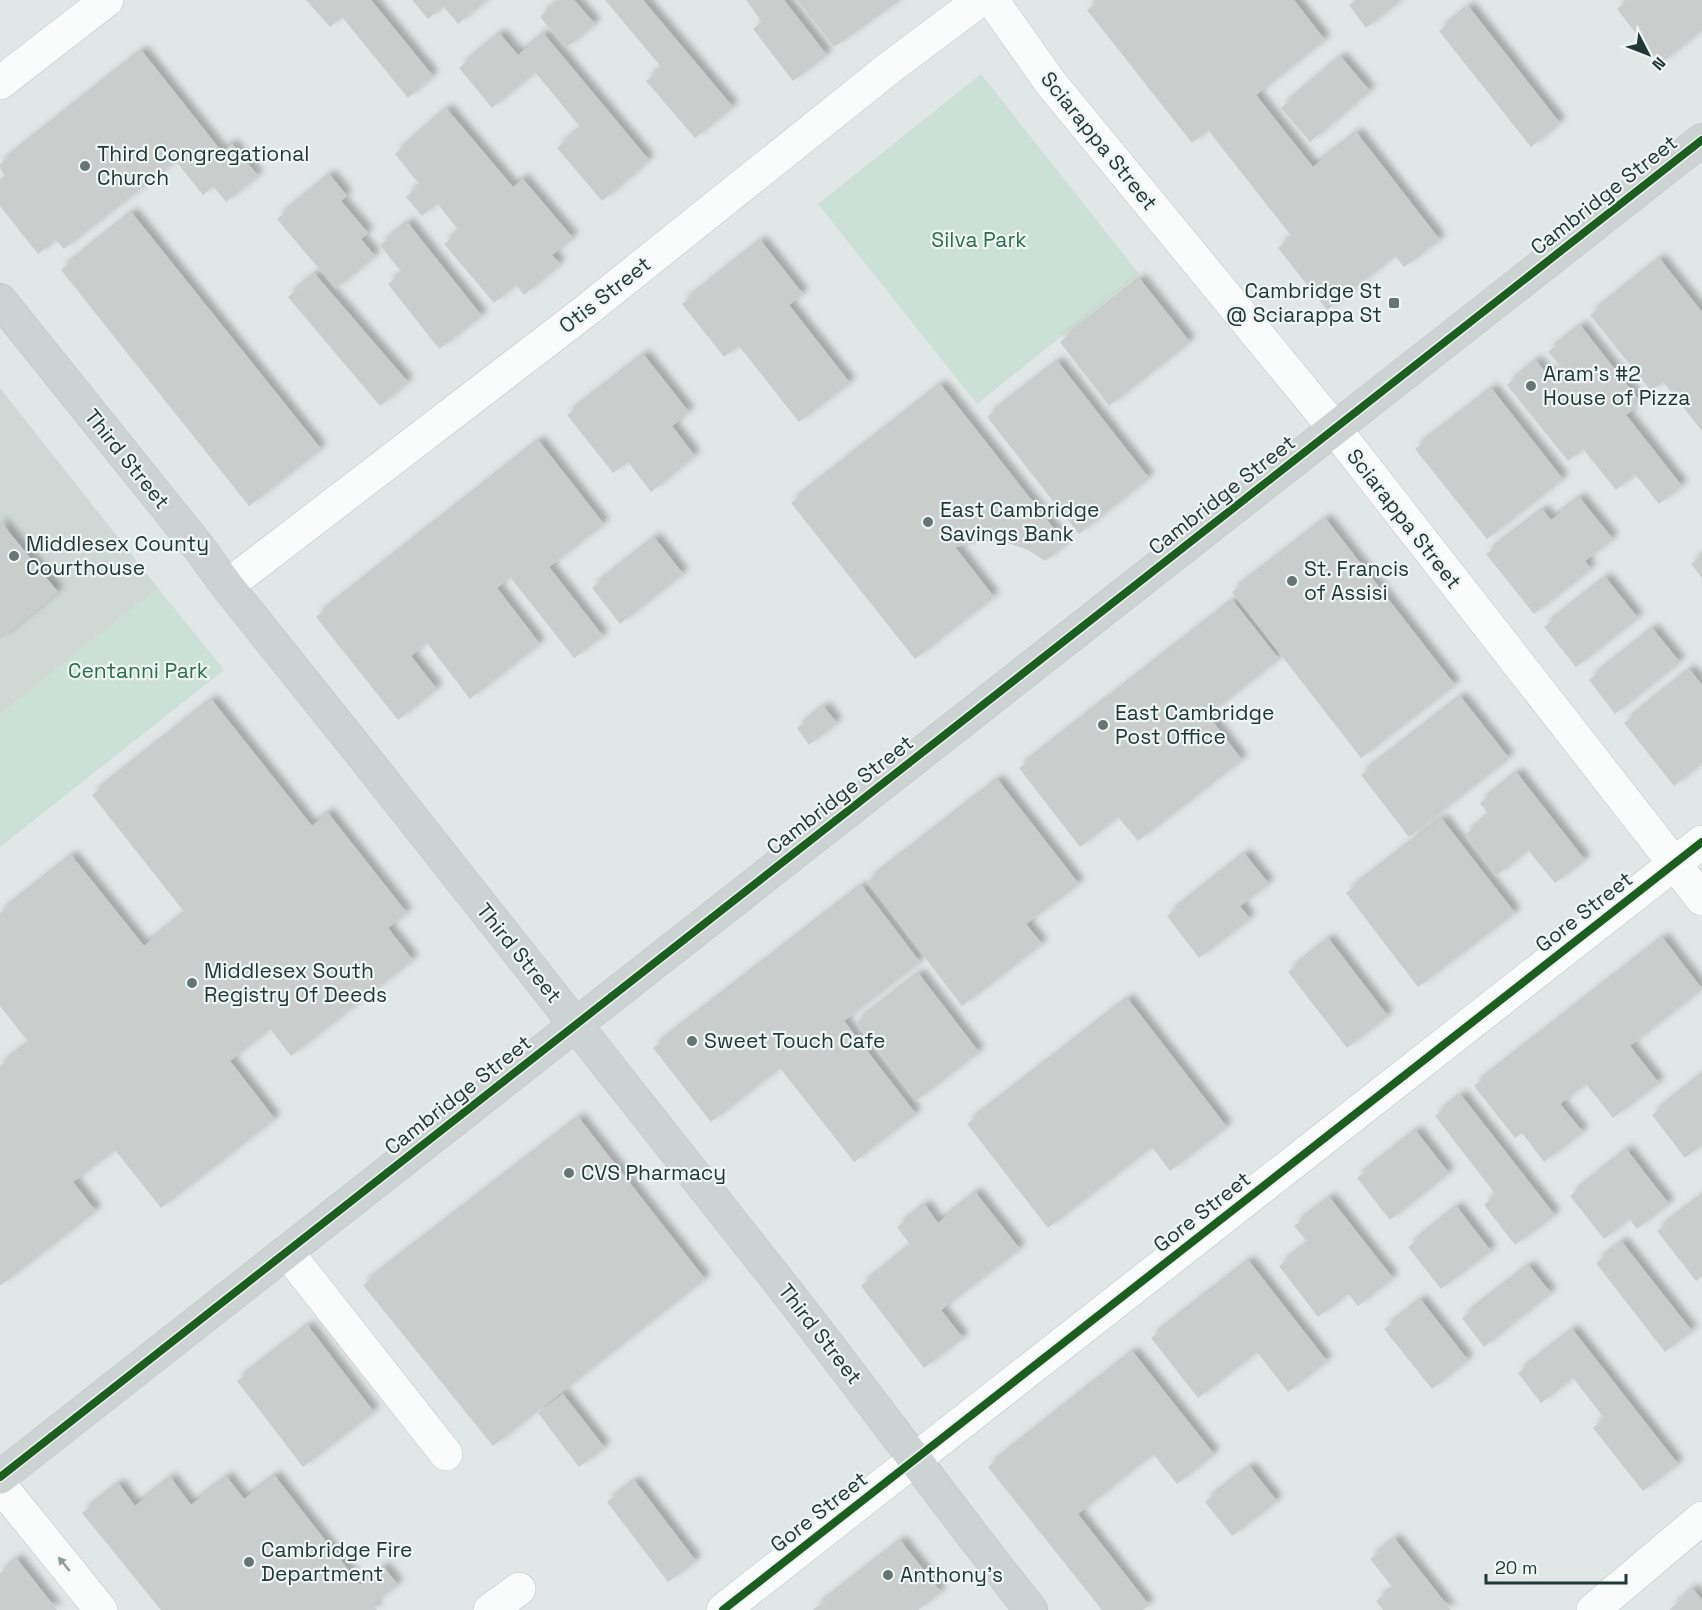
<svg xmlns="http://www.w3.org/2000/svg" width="1702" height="1610" viewBox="0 0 1702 1610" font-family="'Space Grotesk',sans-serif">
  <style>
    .built { fill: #d0d8d6 }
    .green { fill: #cbe0d6 }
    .building { fill: #c9cecd; filter: url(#shadow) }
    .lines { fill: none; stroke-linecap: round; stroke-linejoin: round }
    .minor-casing { stroke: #bec3c3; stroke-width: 34 }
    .major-casing { stroke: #bcc3c3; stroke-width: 34 }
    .minor { stroke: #fafbfb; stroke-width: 33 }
    .major { stroke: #cdd3d3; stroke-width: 33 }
    .cycleway-casing { stroke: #eff6f4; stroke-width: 11 }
    .cycleway { stroke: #1b5e20; stroke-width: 8 }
    .oneway { fill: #8e9a99 }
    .poi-dot { fill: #647574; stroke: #eff6f4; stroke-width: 2 }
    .labels { text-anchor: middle; stroke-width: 4.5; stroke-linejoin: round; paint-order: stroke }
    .street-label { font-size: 21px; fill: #213837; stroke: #eff6f4 }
    .poi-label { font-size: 21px; fill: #213837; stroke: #eff6f4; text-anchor: start }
    .park-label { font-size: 21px; fill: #2e6c53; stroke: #eff6f4 }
  </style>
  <defs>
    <filter id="shadow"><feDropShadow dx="5.5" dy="-5.5" stdDeviation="3" flood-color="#0004"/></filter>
  </defs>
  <rect width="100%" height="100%" fill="#e1e7e6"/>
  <path class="built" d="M0,388l158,200 -158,126z"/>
  <g class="green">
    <path d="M981,74l158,200 -162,130 -159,-200z"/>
    <path d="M158,588l66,82 -224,177v-133z"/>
  </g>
  <g class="building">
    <path d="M306,0h65l62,76 -25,22 -66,-81 -12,10z"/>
    <path d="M412,0h74l-28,24 -15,-18 -15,13z"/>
    <path d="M559,0h15l21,24 -29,24 -26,-31z"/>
    <path d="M605,0h38l90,107 -38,31 -49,-57 16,-13z"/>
    <path d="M746,0h38l43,55 -34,26 -40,-52 9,-7z"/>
    <path d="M797,0h103l-66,47z"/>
    <path d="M1100,0h194l31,40 -69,55 57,72 44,-34 83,107 -36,27 -9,-11 -68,54 -49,-62 14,-11 -84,-107 -16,13 -105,-133z"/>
    <path d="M1355,0h46l-35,28 -17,-23z"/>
    <path d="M1628,0h74v30l-42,34 -43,-55z"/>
    <path d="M1469,7l91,116 -29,24 -92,-116z"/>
    <path d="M500,34l18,21 26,-21 105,126 -47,41 -45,-53 24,-20 -46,-56 -43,36 -33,-40z"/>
    <path d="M142,51l80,101 10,-8 26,32 -32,26 -13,-16 -10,9 -27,-34 -112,88 -8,-9 -18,14 -38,-48v-27l5,-4 -5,-7v-4z"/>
    <path d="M1341,57l29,34 -60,51 -29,-34z"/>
    <path d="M447,109l66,78 10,-8 50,59 -21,17 8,9 -36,31 -8,-10 -22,18 -50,-59 15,-13 -22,-28 -15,13 -16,-19 14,-12 -25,-31z"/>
    <path d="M330,175l17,21 -6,5 27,32 -7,6 14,17 -39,33 -59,-70z"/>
    <path d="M132,213l189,236 -72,57 -188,-236z"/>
    <path d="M408,223l74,93 -43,33 -51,-65 14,-11 -22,-28z"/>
    <path d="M761,241l42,53 -14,11 61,78 -51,39 -60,-76 -15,11 -42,-53z"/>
    <path d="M1660,259l42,53v119l-39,-49 -12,9 -61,-76z"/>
    <path d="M315,274l93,108 -28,24 -92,-109z"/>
    <path d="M1140,279l50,63 -81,64 -49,-64z"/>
    <path d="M1581,326l60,77 -15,12 56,71 -23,18 -24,-30 -19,16 -33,-41 -15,12 -61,-76 29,-24 13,15 12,-9 -13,-15z"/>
    <path d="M644,355l45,57 -17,14 23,30 -44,36 -23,-30 -15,11 -46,-58z"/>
    <path d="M1058,362l91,116 -70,56 -92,-117z"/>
    <path d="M941,385l125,159 -21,17 -17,-11 -20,-7 -25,-1 -28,5 39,50 -79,62 -124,-156z"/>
    <path d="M1492,389l71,90 -76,60 -72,-90z"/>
    <path d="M539,441l65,83 -55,43 54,69 -29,22 -64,-81 -13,11 43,56 -70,55 -43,-56 -16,13 26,33 -39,31 -82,-103z"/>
    <path d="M1580,498l33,41 -28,22 6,8 -57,45 -48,-60 57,-44 8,10z"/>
    <path d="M1326,519l129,166 -94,73 -129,-166z"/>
    <path d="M0,521l58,71 -58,47z"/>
    <path d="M655,538l28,36 -63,50 -28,-36z"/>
    <path d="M1702,555v23l-11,-14z"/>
    <path d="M1606,578l32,40 -62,49 -32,-40z"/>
    <path d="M1233,601l46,58 -71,56 34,45 -104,81 -20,-24 -38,30 -61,-79z"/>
    <path d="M1653,629l27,33 -65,52 -26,-34z"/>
    <path d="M1690,670l12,15v78l-28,23 -50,-63z"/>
    <path d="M1461,697l48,61 -100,79 -48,-62z"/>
    <path d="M212,700l100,126 16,-13 79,100 -19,15 25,32 -122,96 -21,-27 -40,32 45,58 -114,89 -46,-58 -42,32 23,29 -96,75v-220l29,-23 -29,-37v-93l72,-57 72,90 41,-33 -93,-118z"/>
    <path d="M824,707l13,16 -28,22 -12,-17z"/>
    <path d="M1517,773l68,87 -30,23 -27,-33 -32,26 -31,-41 24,-20 -9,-12z"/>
    <path d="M998,780l81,104 -53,40 16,20 -80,62 -95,-124z"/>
    <path d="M1442,819l73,94 -97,74 -72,-94z"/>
    <path d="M1245,854l24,30 -29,22 10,13 -51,39 -32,-42z"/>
    <path d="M862,886l58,76 -76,59 72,93 -62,48 -74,-94 -69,54 -58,-74z"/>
    <path d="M1663,938l39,51 -72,57 29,37 -46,35 -27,-34 -26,20 23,28 -39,30 -22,-29 -7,5 -41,-52z"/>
    <path d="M1329,939l59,77 -41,32 -59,-76z"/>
    <path d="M919,974l60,78 -63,49 -60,-78z"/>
    <path d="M1128,999l99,128 -57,44 -18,-24 -104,81 -81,-104z"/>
    <path d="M1702,1075v70l-17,13 -33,-43z"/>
    <path d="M1461,1095l94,120 -40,30 -31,-40 12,-10 -61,-79z"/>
    <path d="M579,1118l126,161 -212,167 -130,-161z"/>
    <path d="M1416,1131l33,42 -59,47 -33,-42z"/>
    <path d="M1627,1150l42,54 -32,25 -8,-10 -25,20 -34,-43z"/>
    <path d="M976,1193l44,56 -79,61 22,28 -39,30 -63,-82 50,-40 -14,-19 28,-22 13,18z"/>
    <path d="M1702,1196v80l-6,5 -39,-50z"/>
    <path d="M1330,1198l63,80 -35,28 -10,-12 -30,23 -39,-51 29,-23 -14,-17z"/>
    <path d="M1457,1207l34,44 -50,38 -33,-42z"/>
    <path d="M1622,1242l70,89 -27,21 -69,-89z"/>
    <path d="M1249,1261l78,100 -39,31 -31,-40 -59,46 -47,-60z"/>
    <path d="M1529,1266l22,27 -67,54 -22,-29z"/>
    <path d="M1421,1300l47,60 -36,29 -48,-60z"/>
    <path d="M308,1326l66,86 -71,55 -66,-86z"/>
    <path d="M1573,1330l105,134 -35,27 -50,-63 11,-10 -31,-40 -32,25 -23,-30z"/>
    <path d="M1133,1352l81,102 -37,30 -24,-30 -75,60 71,91 -6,5h-41l-114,-143z"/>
    <path d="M563,1394l42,54 -26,19 -41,-54z"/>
    <path d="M1250,1467l27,34 -45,35 -27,-34z"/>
    <path d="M275,1476l85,109 24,-18 14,18 -25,19 4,6h-216l-79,-97 37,-29 16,22 36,-28 20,27 36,-28 17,22z"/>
    <path d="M635,1481l61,80 -28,21 -61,-80z"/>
    <path d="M1395,1539l56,71h-68l-7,-9 17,-13 -23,-29z"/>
    <path d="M901,1541l40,51 -23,18h-105z"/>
    <path d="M17,1559l40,51h-57v-37z"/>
    <path d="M1693,1589l9,11v10h-33z"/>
  </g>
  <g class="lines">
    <g class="minor-casing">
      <g id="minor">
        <path d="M992,0l58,82 285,347 367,470"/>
        <path d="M0,83l107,-83"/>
        <path d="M227,586l356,-273 310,-248 87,-65"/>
        <path d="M287,1252l159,202"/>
        <path d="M0,1485l101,125"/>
        <path d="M490,1610l29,-21"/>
        <path d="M723,1610l979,-768"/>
        <path d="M1593,1610l109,-92"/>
      </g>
    </g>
    <g class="major-casing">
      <g id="major">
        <path d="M0,300l200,249 27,37c183,228 365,457 545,687 88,111 170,226 259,337"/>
        <path d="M0,1477l1702,-1337"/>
      </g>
    </g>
    <use href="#minor" class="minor"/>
    <use href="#major" class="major"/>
    <g class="cycleway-casing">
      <g id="cycleway">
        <path d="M0,1477l1702,-1337"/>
        <path d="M723,1610l979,-768"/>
      </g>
    </g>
    <use href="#cycleway" class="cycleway"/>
  </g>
  <defs><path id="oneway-solid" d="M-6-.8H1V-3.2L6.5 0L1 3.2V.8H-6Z" transform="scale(1.5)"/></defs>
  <use class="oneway" href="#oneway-solid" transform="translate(64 1564) rotate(-129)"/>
  <g class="poi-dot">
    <circle cx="85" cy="166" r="6"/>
    <rect x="1388" y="297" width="12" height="12" rx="3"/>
    <circle cx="1531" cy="386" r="6"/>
    <circle cx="928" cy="522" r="6"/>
    <circle cx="14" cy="556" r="6"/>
    <circle cx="1292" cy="581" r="6"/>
    <circle cx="1103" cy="725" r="6"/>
    <circle cx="192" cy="983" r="6"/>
    <circle cx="692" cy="1041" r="6"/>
    <circle cx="569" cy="1173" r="6"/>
    <circle cx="249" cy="1562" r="6"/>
    <circle cx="888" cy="1575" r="6"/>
  </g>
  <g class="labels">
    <g class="street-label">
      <text transform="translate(1099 141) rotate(51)" y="7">Sciarappa Street</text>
      <text transform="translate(1604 195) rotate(-38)" y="7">Cambridge Street</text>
      <text transform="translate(605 295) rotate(-38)" y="7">Otis Street</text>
      <text transform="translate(127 459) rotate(51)" y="7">Third Street</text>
      <text transform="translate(1222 495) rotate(-38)" y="7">Cambridge Street</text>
      <text transform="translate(1404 519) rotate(52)" y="7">Sciarappa Street</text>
      <text transform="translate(840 795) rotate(-38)" y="7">Cambridge Street</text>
      <text transform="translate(1584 912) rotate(-38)" y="7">Gore Street</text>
      <text transform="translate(519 953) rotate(51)" y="7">Third Street</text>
      <text transform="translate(458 1095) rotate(-38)" y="7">Cambridge Street</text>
      <text transform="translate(1202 1212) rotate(-38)" y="7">Gore Street</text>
      <text transform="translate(820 1334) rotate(52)" y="7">Third Street</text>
      <text transform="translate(819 1512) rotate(-38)" y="7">Gore Street</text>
    </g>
    <g class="poi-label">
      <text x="97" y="161">Third Congregational<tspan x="97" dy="24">Church</tspan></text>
      <text x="1382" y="298" text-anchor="end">Cambridge St<tspan x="1382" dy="24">@ Sciarappa St</tspan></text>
      <text x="1543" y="381">Aram's #2<tspan x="1543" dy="24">House of Pizza</tspan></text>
      <text x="940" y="517">East Cambridge<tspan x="940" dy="24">Savings Bank</tspan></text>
      <text x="26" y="551">Middlesex County<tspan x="26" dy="24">Courthouse</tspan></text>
      <text x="1304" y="576">St. Francis<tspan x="1304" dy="24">of Assisi</tspan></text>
      <text x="1115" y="720">East Cambridge<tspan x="1115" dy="24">Post Office</tspan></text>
      <text x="204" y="978">Middlesex South<tspan x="204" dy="24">Registry Of Deeds</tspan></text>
      <text x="704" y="1048">Sweet Touch Cafe</text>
      <text x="581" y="1180">CVS Pharmacy</text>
      <text x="261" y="1557">Cambridge Fire<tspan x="261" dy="24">Department</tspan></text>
      <text x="900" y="1582">Anthony's</text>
    </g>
    <g class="park-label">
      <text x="979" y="247">Silva Park</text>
      <text x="138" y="678">Centanni Park</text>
    </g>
  </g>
  <g transform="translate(1648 54) rotate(132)" stroke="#eff6f4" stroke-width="4.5" paint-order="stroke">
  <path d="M0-4.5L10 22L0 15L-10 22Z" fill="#213837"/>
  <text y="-9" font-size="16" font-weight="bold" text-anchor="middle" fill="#213837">N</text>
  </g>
  <path d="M1486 1574v9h140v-9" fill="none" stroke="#213837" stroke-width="3"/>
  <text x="1495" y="1574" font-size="18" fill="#213837" stroke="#eff6f4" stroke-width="4.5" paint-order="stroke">20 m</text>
</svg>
